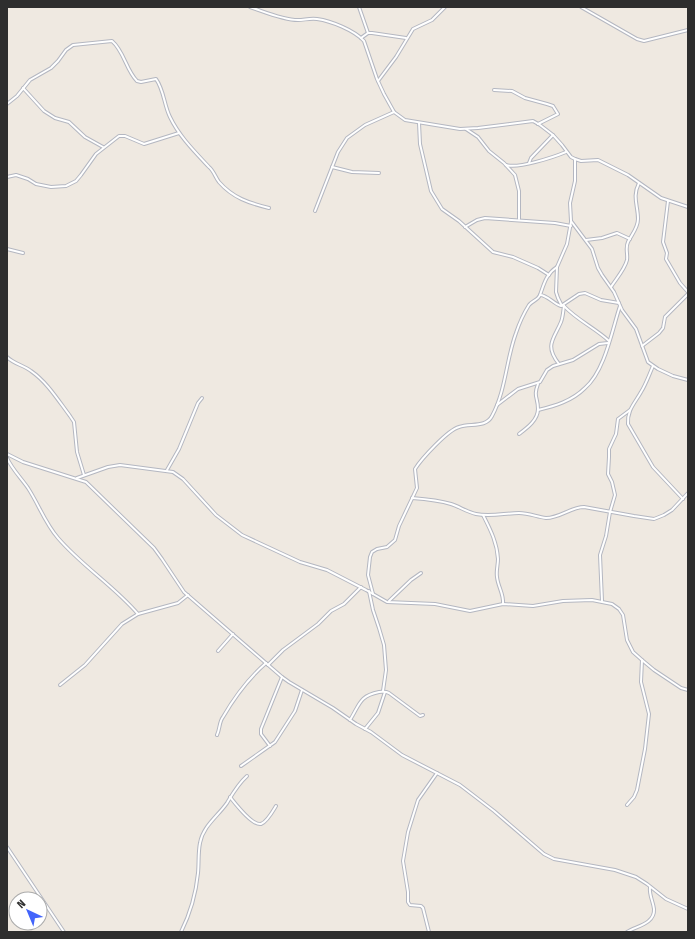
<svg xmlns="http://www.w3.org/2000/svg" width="695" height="939" viewBox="0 0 695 939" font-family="'Fira Sans Condensed',sans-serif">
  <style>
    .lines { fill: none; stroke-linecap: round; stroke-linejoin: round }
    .street-casing { stroke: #b4b7c1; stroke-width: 4 }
    .street { stroke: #fff; stroke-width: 2 }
  </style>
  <rect width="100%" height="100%" fill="#efe9e1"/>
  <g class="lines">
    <g class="street-casing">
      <g id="street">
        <path d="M250,7c15,5 33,13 48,13 6,0 12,-2 19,-1 14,2 37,11 47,22l13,38 7,15 10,18 11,8 55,9 18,-1 55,-7 7,4 13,10 9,10 9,12 4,2 6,2 17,-1 30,15 33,23 27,9"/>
        <path d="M359,7l9,26"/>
        <path d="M581,7l56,32 7,2 44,-11"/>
        <path d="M361,38l7,-5h4l34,5"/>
        <path d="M378,81l18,-24 17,-28 19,-9 13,-13"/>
        <path d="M23,88l21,23 11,7 14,4 16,15 18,10"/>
        <path d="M494,90l18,1 13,7 22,6 6,2 5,8 -20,10"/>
        <path d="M7,104l10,-8 13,-16 21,-12 7,-7 8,-11 7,-5 39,-4c12,10 14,29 25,40l4,1 15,-3c8,11 8,26 14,38 9,19 24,34 39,50 5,4 6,10 10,15 14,16 30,21 50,26"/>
        <path d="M419,123l1,21 11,47 11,18 17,12 34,31 20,5 25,11 11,7"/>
        <path d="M466,129l12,8 11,14 15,12 11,12 4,16v28"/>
        <path d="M575,159v22l-5,22 1,18 21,28 6,19 4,7 12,17 8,18 14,19 12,33 10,7 15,7 15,4"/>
        <path d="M529,163l2,-5 22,-23"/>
        <path d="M506,165c12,4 48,-8 60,-13"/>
        <path d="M332,167l20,5 27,1"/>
        <path d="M7,177l9,-2 12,4 8,5 15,3 15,-1 10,-5 5,-6 15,-21 23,-18h6l19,8 35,-11"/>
        <path d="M668,201l-5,41 4,11 -1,6 14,24 8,9"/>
        <path d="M315,211l23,-59 9,-14 18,-13 29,-13"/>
        <path d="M465,227l12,-7 8,-2 70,5 16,3"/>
        <path d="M586,240l16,-2 15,-5 13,6"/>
        <path d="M7,249l16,4"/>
        <path d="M611,287c5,-8 14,-18 16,-27 1,-6 -2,-12 1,-18 4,-8 10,-14 10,-23 0,-14 -6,-22 1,-36"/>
        <path d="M540,295c7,0 14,9 21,11l18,-12 6,-1 16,7 18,3"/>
        <path d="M562,306l-4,-8 -2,-6 1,-25 10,-23 4,-22"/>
        <path d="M564,306c13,14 31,22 45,35"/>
        <path d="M642,346l17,-13 4,-5 2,-11 23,-23"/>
        <path d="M7,357c7,7 16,8 24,14 16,11 27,29 39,45l4,6 3,30 7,23"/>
        <path d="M559,364c-15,-19 -5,-25 2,-42 2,-5 2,-10 3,-16"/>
        <path d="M653,366c-4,9 -7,18 -12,26 -6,11 -14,18 -13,32l25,43 30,32"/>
        <path d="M497,405l21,-16 22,-7 7,-12 6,-4 20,-6 26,-16 9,-1"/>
        <path d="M538,410c17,-4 34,-9 47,-22 20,-17 27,-58 35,-82"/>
        <path d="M519,434c8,-6 19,-14 19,-25 0,-12 -5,-12 0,-25"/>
        <path d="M7,454l16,8 63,20 68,66 8,11 22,33 98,85 7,5 44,26 23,16 15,8 31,23 58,30 34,26 50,43 10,5 61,11 21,7 11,7 19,15 22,10"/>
        <path d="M7,458c5,11 14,20 21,30 11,17 17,35 30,50 24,28 56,48 80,76"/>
        <path d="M167,470l12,-21 19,-46 4,-5"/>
        <path d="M77,478l31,-11 12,-2 53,7 10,7 33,36 26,20 58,27 27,8 39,20 21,12 48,2 35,7 33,-7 30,2 30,-5 29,-1 20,4 7,5 4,6 4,25 6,12 9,8 12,10 27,18 7,2"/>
        <path d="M412,498c13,1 26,2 39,6 9,3 16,8 25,10 15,3 29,-1 43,-1 10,0 18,4 27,5 14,0 25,-11 38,-11l50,9 20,3 10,-4 8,-5 16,-17"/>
        <path d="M483,515c7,14 14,27 15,44 0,6 -2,12 -1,18 1,10 7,17 6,27"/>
        <path d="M369,591l4,19 6,18 5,17 2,25 -3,21"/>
        <path d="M373,594l-5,-19 2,-18 2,-5 5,-3 10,-2 8,-7 4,-14 18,-38 -2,-19c7,-11 33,-39 44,-42 11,-4 27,1 33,-11 14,-26 14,-56 24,-83 3,-9 8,-20 13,-28 3,-4 9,-5 11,-10 4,-11 6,-21 17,-28"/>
        <path d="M389,601l22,-21 10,-7"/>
        <path d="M602,601l-2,-46 6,-19 4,-24 5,-17 -3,-13 -4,-8 1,-17v-8l7,-15 2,-15 12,-9"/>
        <path d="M218,651l15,-17"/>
        <path d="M268,665l15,-15 35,-26 13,-13 13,-7 17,-17"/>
        <path d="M60,685l25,-20 37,-41 16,-10 40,-11 10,-8"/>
        <path d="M350,720c10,-16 9,-24 29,-28 4,0 6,-1 10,1l31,23 3,-1"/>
        <path d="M365,729l13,-16 7,-21"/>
        <path d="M217,735c3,-6 2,-13 6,-18 11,-19 26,-39 43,-54"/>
        <path d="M270,746l-9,-12v-5l21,-52"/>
        <path d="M241,766l34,-24 20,-31 7,-21"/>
        <path d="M230,797c5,6 22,29 31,27 6,-2 12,-13 15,-18"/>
        <path d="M627,805l7,-8 3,-7 8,-41 4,-35 -8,-32 1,-22"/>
        <path d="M7,847l57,85"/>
        <path d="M181,932c9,-18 15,-39 17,-59 1,-10 0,-20 2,-30 3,-17 18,-27 27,-40 6,-10 11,-19 20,-27"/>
        <path d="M429,932l-6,-24 -2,-2 -11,-1 -2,-3v-10l-5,-31 5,-29 10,-32 19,-27"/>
        <path d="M627,932c9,-6 28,-8 27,-23 -1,-8 -5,-14 -4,-22"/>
      </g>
    </g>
    <use href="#street" class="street"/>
  </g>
  <rect width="695" height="939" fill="none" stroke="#2e2e2e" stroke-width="16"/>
  <g transform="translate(28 911) rotate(316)"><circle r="19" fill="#ffffff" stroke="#ababab"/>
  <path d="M0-3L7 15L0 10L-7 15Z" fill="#4264fb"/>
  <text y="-6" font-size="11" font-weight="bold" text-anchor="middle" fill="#2e2e2e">N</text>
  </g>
</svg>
